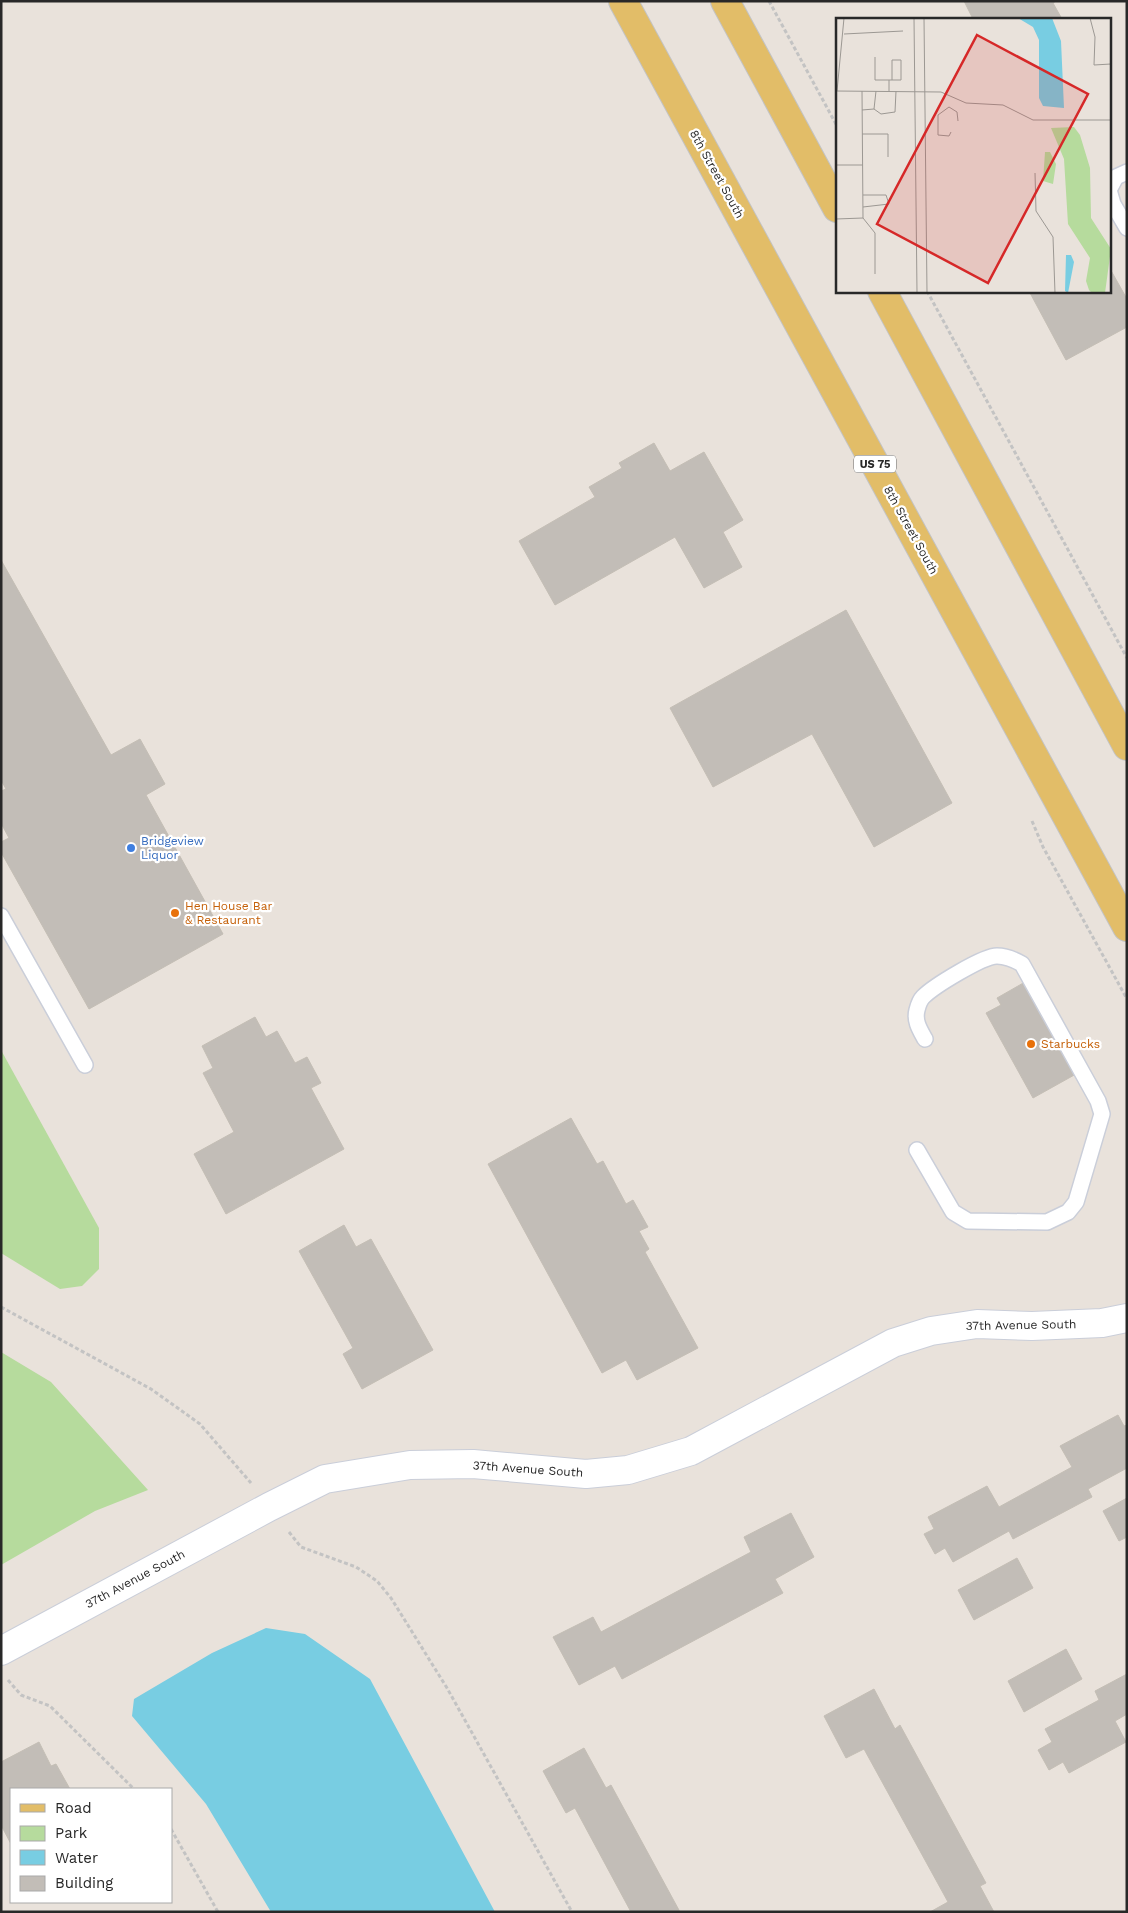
<svg xmlns="http://www.w3.org/2000/svg" width="1128" height="1913" viewBox="0 0 1128 1913" font-family="'Work Sans',sans-serif">
  <style>
    .green { fill: #b6db9d }
    .water { fill: #78cde2 }
    .building { fill: #c2bdb7; stroke: #c4beb5 }
    .lines { fill: none; stroke-linecap: round; stroke-linejoin: round }
    .service-casing { stroke: #caced9; stroke-width: 18 }
    .minor-casing { stroke: #caced9; stroke-width: 30 }
    .primary-casing { stroke: #c3c3c3; stroke-width: 30 }
    .path { stroke: #c3c3c3; stroke-width: 3; stroke-dasharray: 4 2.5; stroke-linecap: butt }
    .service { stroke: #fff; stroke-width: 15 }
    .minor { stroke: #fff; stroke-width: 28 }
    .primary { stroke: #e2bd68; stroke-width: 28 }
    .shop-dot { fill: #3f7fe0; stroke: #fff; stroke-width: 2 }
    .food-dot { fill: #e8710a; stroke: #fff; stroke-width: 2 }
    .labels { text-anchor: middle; stroke-width: 4.5; stroke-linejoin: round; paint-order: stroke }
    .shield { fill: #fff; stroke: #686868; stroke-width: 1 }
    .shield-label { font-size: 11px; font-weight: bold; fill: #282828 }
    .street-label { font-size: 12px; fill: #282828; stroke: #fff }
    .shop-label { font-size: 12px; fill: #366cbe; stroke: #fff; text-anchor: start }
    .food-label { font-size: 12px; fill: #c56008; stroke: #fff; text-anchor: start }
    .inset-road { fill: none; stroke: #9c9893; stroke-width: 1 }
    .view { fill: #d62828; fill-opacity: 0.15; stroke: #d62828; stroke-width: 2.5 }
    .inset-edge { fill: none; stroke: #282828; stroke-width: 2.5 }
  </style>
  <rect width="100%" height="100%" fill="#e9e2db"/>
  <g class="green">
    <path d="M1,1050l98,178v41l-17,17 -22,3 -59,-36z"/>
    <path d="M1,1352l50,30 97,108 -53,21 -94,54z"/>
  </g>
  <path class="water" d="M266,1628l39,6 65,45 125,233h-224l-65,-108 -74,-88 2,-17 78,-46z"/>
  <g class="building">
    <path d="M964,1h92l-3,2 9,16h-89z"/>
    <path d="M1109,267l18,32v28l-61,33 -37,-69h80z"/>
    <path d="M654,443l16,28 34,-19 39,68 -20,12 19,35 -38,21 -29,-51 -120,68 -36,-64 76,-44 -6,-10 33,-19 -3,-5z"/>
    <path d="M1,560l110,195 29,-16 25,45 -19,11 77,139 -134,75 -88,-157v-10l8,-4 -8,-15v-32l5,-2 -5,-9z"/>
    <path d="M846,610l106,193 -78,44 -62,-113 -99,53 -43,-79z"/>
    <path d="M1025,982l51,92 -43,24 -47,-85 15,-8 -4,-7z"/>
    <path d="M255,1017l11,20 11,-6 18,32 12,-6 14,26 -10,5 33,61 -118,65 -32,-60 40,-22 -31,-59 10,-5 -11,-22z"/>
    <path d="M571,1118l26,46 6,-3 23,43 7,-4 15,27 -9,4 10,18 -4,3 53,96 -61,32 -11,-20 -24,13 -114,-209z"/>
    <path d="M344,1225l12,22 15,-8 62,111 -71,39 -19,-35 10,-6 -54,-97z"/>
    <path d="M1118,1415l6,11 3,-1v43l-39,21 4,8 -79,42 -4,-8 -56,31 -8,-14 -10,6 -11,-20 10,-5 -6,-12 59,-31 12,21 73,-40 -12,-21z"/>
    <path d="M1127,1498v39l-8,4 -16,-30z"/>
    <path d="M791,1513l23,44 -39,22 8,14 -161,86 -7,-13 -36,19 -26,-48 40,-20 8,15 150,-80 -7,-15z"/>
    <path d="M1017,1558l16,30 -59,32 -16,-30z"/>
    <path d="M1066,1649l16,30 -58,33 -16,-31z"/>
    <path d="M1127,1674v40l-12,7 11,21 -57,31 -6,-11 -14,8 -11,-20 14,-8 -7,-13 54,-29 -4,-9z"/>
    <path d="M874,1689l21,40 5,-4 86,158 -6,3 14,26h-64l18,-10 -84,-153 -18,9 -22,-42z"/>
    <path d="M39,1742l12,24 5,-2 14,25h-59v55l-10,-19v-63z"/>
    <path d="M584,1748l22,40 5,-3 69,127h-49l-56,-104 -9,5 -23,-42z"/>
  </g>
  <g class="lines">
    <g class="service-casing">
      <g id="service">
        <path d="M1109,190l4,14 14,24"/>
        <path d="M1109,190l7,-13 11,-5"/>
        <path d="M1,916l84,149"/>
        <path d="M917,1150l36,62 15,9 79,1 21,-10 8,-10 26,-88 -4,-13 -76,-137c-7,-4 -16,-8 -25,-8 -14,0 -63,30 -74,41 -3,3 -5,9 -6,13 -3,11 3,20 8,29"/>
      </g>
    </g>
    <g class="minor-casing">
      <path id="minor" d="M1,1651l268,-144 56,-28 85,-14 63,-1 113,10 42,-4 63,-19 202,-108 38,-12 46,-7 55,2 70,-3 25,-5"/>
    </g>
    <g class="primary-casing">
      <g id="primary">
        <path d="M623,1l504,926"/>
        <path d="M725,1l112,207"/>
        <path d="M882,291l245,455"/>
      </g>
    </g>
    <g class="path">
      <path d="M769,1l68,125"/>
      <path d="M927,291l200,367"/>
      <path d="M1032,821l11,26 84,152"/>
      <path d="M1,1307l150,82 49,35 51,59"/>
      <path d="M289,1532l12,15 55,20 21,14 14,17 56,90 125,224"/>
      <path d="M8,1680l13,15 29,11 84,83"/>
      <path d="M171,1829l47,83"/>
    </g>
    <use href="#service" class="service"/>
    <use href="#minor" class="minor"/>
    <use href="#primary" class="primary"/>
  </g>
  <circle class="shop-dot" cx="131" cy="848" r="5"/>
  <g class="food-dot">
    <circle cx="175" cy="913" r="5"/>
    <circle cx="1031" cy="1044" r="5"/>
  </g>
  <g class="labels">
    <rect class="shield" x="854" y="455.5" width="42" height="17" rx="4"/>
    <g class="shield-label">
      <text x="875" y="468">US 75</text>
    </g>
    <g class="street-label">
      <text transform="translate(717 174) rotate(61)" y="4">8th Street South</text>
      <text transform="translate(911 530) rotate(61)" y="4">8th Street South</text>
      <text transform="translate(1021 1325) rotate(-1)" y="4">37th Avenue South</text>
      <text transform="translate(528 1469) rotate(4)" y="4">37th Avenue South</text>
      <text transform="translate(135 1579) rotate(-28)" y="4">37th Avenue South</text>
    </g>
    <g class="shop-label">
      <text x="141" y="845">Bridgeview<tspan x="141" dy="14">Liquor</tspan></text>
    </g>
    <g class="food-label">
      <text x="185" y="910">Hen House Bar<tspan x="185" dy="14">&amp; Restaurant</tspan></text>
      <text x="1041" y="1048">Starbucks</text>
    </g>
  </g>
  <g transform="translate(836 18)">
    <rect width="275" height="275" fill="#e9e2db"/>
    <path d="M238,109l6,8 10,33 1,50 20,31 -6,44h-13l-3,-3 -3,-9 4,-23 -22,-34 -4,-65 -13,-31zM209,134h5l6,12 -3,20 -10,-3z" fill="#b6db9d"/>
    <path d="M182,0h34l9,23 3,67 -21,-2 -4,-8v-58l-6,-13zM230,237h5l3,7 -6,31 -3,-2z" fill="#78cde2"/>
    <path class="inset-road" d="M78,0l3,275M88,0l3,275M254,0l5,19 -1,28 17,-1M8,16l59,-3M39,39v23h14M0,73l105,1 25,11 37,2 30,15h78M1,73l7,-73M26,73l1,127M53,73v-11h12v-20h-9v20M38,91l7,5 14,-2 1,-21M26,92l12,-1 2,-18M115,114l-2,4 -11,-1v-20l11,-8 8,5 1,9M26,116h26v23M0,147h27M199,155l1,38 17,26 2,56M27,177h23l3,9 -26,3M27,200l12,15v41M0,201l27,-1"/>
    <path class="view" d="M141,17l111,59 -100,189 -111,-59z"/>
    <rect width="275" height="275" class="inset-edge"/>
  </g>
  <rect width="1128" height="1913" fill="none" stroke="#282828" stroke-width="5"/>
  <rect x="10" y="1788" width="162" height="115" fill="#ffffff" stroke="#a9a9a9"/>
  <rect x="20" y="1804" width="25" height="8" fill="#e2bd68" stroke="#a9a9a9"/>
  <text x="55" y="1813" font-size="15" fill="#282828">Road</text>
  <rect x="20" y="1826" width="25" height="15" fill="#b6db9d" stroke="#a9a9a9"/>
  <text x="55" y="1838" font-size="15" fill="#282828">Park</text>
  <rect x="20" y="1850" width="25" height="15" fill="#78cde2" stroke="#a9a9a9"/>
  <text x="55" y="1863" font-size="15" fill="#282828">Water</text>
  <rect x="20" y="1876" width="25" height="15" fill="#c2bdb7" stroke="#a9a9a9"/>
  <text x="55" y="1888" font-size="15" fill="#282828">Building</text>
</svg>
